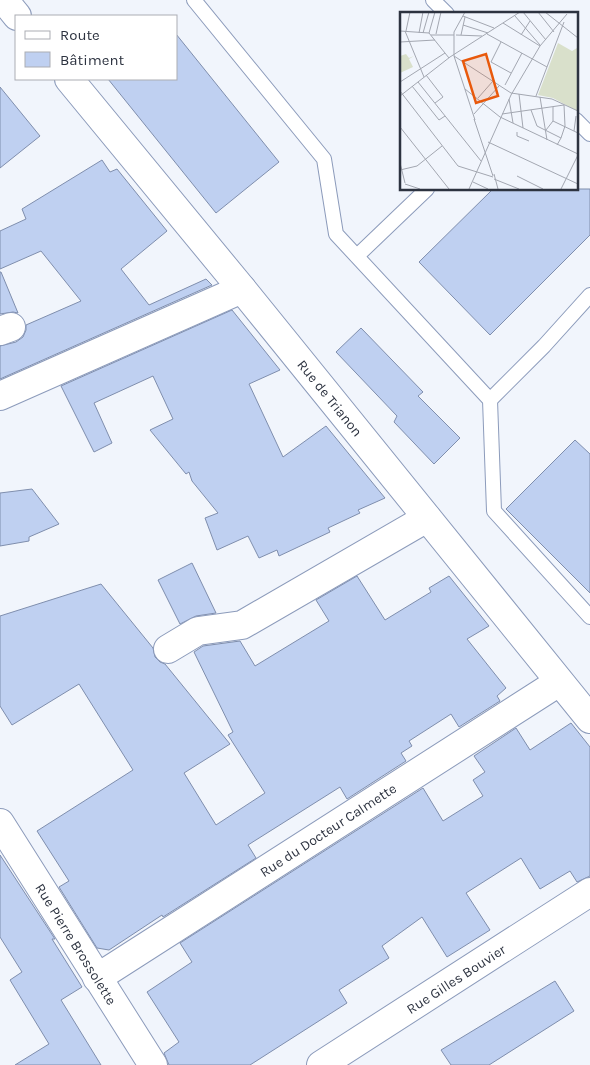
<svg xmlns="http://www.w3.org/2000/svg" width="590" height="1065" viewBox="0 0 590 1065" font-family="Karla,sans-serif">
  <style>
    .building { fill: #bfd0f1; stroke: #7f8ead }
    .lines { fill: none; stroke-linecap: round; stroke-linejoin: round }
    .service-casing { stroke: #8c9bbb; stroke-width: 16 }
    .minor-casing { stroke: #8c9bbb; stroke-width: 30 }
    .service { stroke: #fff; stroke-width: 14 }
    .minor { stroke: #fff; stroke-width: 28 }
    .labels { text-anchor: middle; stroke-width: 4; stroke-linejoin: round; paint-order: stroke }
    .street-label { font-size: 14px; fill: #2d3340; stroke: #fff }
    .inset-road { fill: none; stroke: #a3a7b1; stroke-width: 1 }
    .view { fill: #e8590c; fill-opacity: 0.15; stroke: #e8590c; stroke-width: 2.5 }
    .inset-edge { fill: none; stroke: #2d3340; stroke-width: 2.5 }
  </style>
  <rect width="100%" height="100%" fill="#f1f5fc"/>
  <g class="building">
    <path d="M176,34l103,128 -63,51 -108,-134h68z"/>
    <path d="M0,87l40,49 -40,32z"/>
    <path d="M102,160l8,12 7,-3 50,62 -46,38 28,36 57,-26 6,6 -212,94v-33l16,-4 7,-5 3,-7v-5l55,-24 -40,-50 -41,18v-38l26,-12 -4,-10z"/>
    <path d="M493,189h97v46l-100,100 -71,-73z"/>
    <path d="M0,272h1l17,41 -5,-1 -13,2z"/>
    <path d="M232,310l48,60 -31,14 34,73 43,-31 59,72 -27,12 2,3 -32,15 2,4 -51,24 -2,-6 -18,8 -11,-22 -31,14 -12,-32 13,-5 -26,-32 -3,-9 -3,2 -36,-44 23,-11 -20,-43 -59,27 18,40 -18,9 -33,-66z"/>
    <path d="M361,328l62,64 -5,4 42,42 -26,26 -40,-42 3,-6 -61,-64z"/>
    <path d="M575,440l15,14v139l-84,-84z"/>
    <path d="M32,489l27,35 -30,13v4l-29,5v-53z"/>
    <path d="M192,563l24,50 -20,3 -16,8 -22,-44z"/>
    <path d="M357,576l28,44 46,-28 -2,-4 20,-12 40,50 -22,13 39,49 -9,8 3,5 -41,26 -8,-13 -42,27 3,5 -11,7 5,8 -59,38 -7,-12 -92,58 8,13 -93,59 -1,-2 -53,35 -12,-2 -38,-61 10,-6 -32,-50 96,-61 -54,-86 -67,41 -12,-19v-90l101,-32 52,64 2,9 5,5 5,2 65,80 -46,29 32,52 49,-32 -37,-58 5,-3 -39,-80 9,-6 37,-5 15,25 74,-45 -13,-21z"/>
    <path d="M571,723l19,24v129l-13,6 -7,-11 -30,18 -19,-31 -55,35 24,37 -43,27 -25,-40 -40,29 7,12 -50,32 8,13 -97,62h-81l-5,-12 15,-11 -32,-50 45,-30 -12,-19 243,-155 20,33 40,-25 -10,-16 12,-8 -11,-16 42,-28 14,22z"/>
    <path d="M0,855l55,84h-3l30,48 -21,13 40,65h-86l34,-21 -39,-64 12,-8 -22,-35z"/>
    <path d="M555,981l19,30 -85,54h-38l-10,-15z"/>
  </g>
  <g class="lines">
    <g class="service-casing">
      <g id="service">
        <path d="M194,0l130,159 12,75 154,166 4,111 96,106"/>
        <path d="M433,0l14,14"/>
        <path d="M576,120l14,14"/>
        <path d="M357,256l70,-67"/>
        <path d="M490,400l54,-54 46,-51"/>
      </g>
    </g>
    <g class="minor-casing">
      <g id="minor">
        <path d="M4,0l13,16"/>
        <path d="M69,79l173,210 348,430"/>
        <path d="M0,331l11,-4"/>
        <path d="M0,396l242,-107"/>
        <path d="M168,649l30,-18 44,-6 185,-107"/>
        <path d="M0,823l153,242"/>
        <path d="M97,978l462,-296"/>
        <path d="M321,1065l269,-173"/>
      </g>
    </g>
    <use href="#service" class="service"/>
    <use href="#minor" class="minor"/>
  </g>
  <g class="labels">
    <g class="street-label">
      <text transform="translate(330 398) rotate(51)" y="5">Rue de Trianon</text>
      <text transform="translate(328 830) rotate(-33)" y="5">Rue du Docteur Calmette</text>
      <text transform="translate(76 944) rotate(58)" y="5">Rue Pierre Brossolette</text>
      <text transform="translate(456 979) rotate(-33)" y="5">Rue Gilles Bouvier</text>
    </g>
  </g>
  <g transform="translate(400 12)">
    <rect width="178" height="178" fill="#f1f5fc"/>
    <path d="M158,31l14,8 5,-3v63l-24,-13 -15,-3zM6,42l3,4 5,-2 -5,3 4,8 -13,6v-17z" fill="#d9e0cb"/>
    <path class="inset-road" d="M123,0l23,28M138,0l16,20M145,0l33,26M63,4l31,12M115,4l25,29M103,11l37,23M63,13l25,8M0,19l29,2M5,19l19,46M6,19l4,-19M54,20v24l21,64M54,20l11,-20M19,21l4,-21M23,21l6,-21M29,21l20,25M29,21l6,-21M36,22l5,-22M87,22l60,33M31,23h23M56,23l26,1M61,23l4,-18M121,23l9,-14M0,30l35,-2M101,30l-10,20 20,11M54,44l57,37 41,6 26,12M26,63l17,22 -8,6M0,70l45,-29M18,70l63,79M105,73l17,-32M12,74l27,34 6,-4M65,77l35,28 78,37M0,79l58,75 35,11M119,82l4,34M0,84l50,-39 70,-45M136,84l28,-74M140,85l7,43M78,86l15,-17M109,87l4,24M131,98l6,16 24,12 -4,7M74,102l25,-28M102,102l62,-9 1,21 -4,12M74,107l19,57M153,109l25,12M0,115l49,62M146,118l7,-9v-14M174,119l2,-15M117,120v4l12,5M88,130l90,42M0,151l5,20M0,158l17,-4 25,-20M94,162l4,15M117,164l26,13M94,167l25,10M73,170l15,7M5,172l15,5M69,177l42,-94 29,-49 27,-32M161,177l17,-34"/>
    <path class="view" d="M86,42l12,42 -22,7 -13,-42z"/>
    <rect width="178" height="178" class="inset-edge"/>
  </g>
  <rect x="15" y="15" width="162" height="65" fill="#ffffff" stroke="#abadb3"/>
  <rect x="25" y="31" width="25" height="8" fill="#ffffff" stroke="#abadb3"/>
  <text x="60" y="40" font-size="15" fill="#2d3340">Route</text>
  <rect x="25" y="52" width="25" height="15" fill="#bfd0f1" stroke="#abadb3"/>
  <text x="60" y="65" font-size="15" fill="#2d3340">Bâtiment</text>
</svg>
